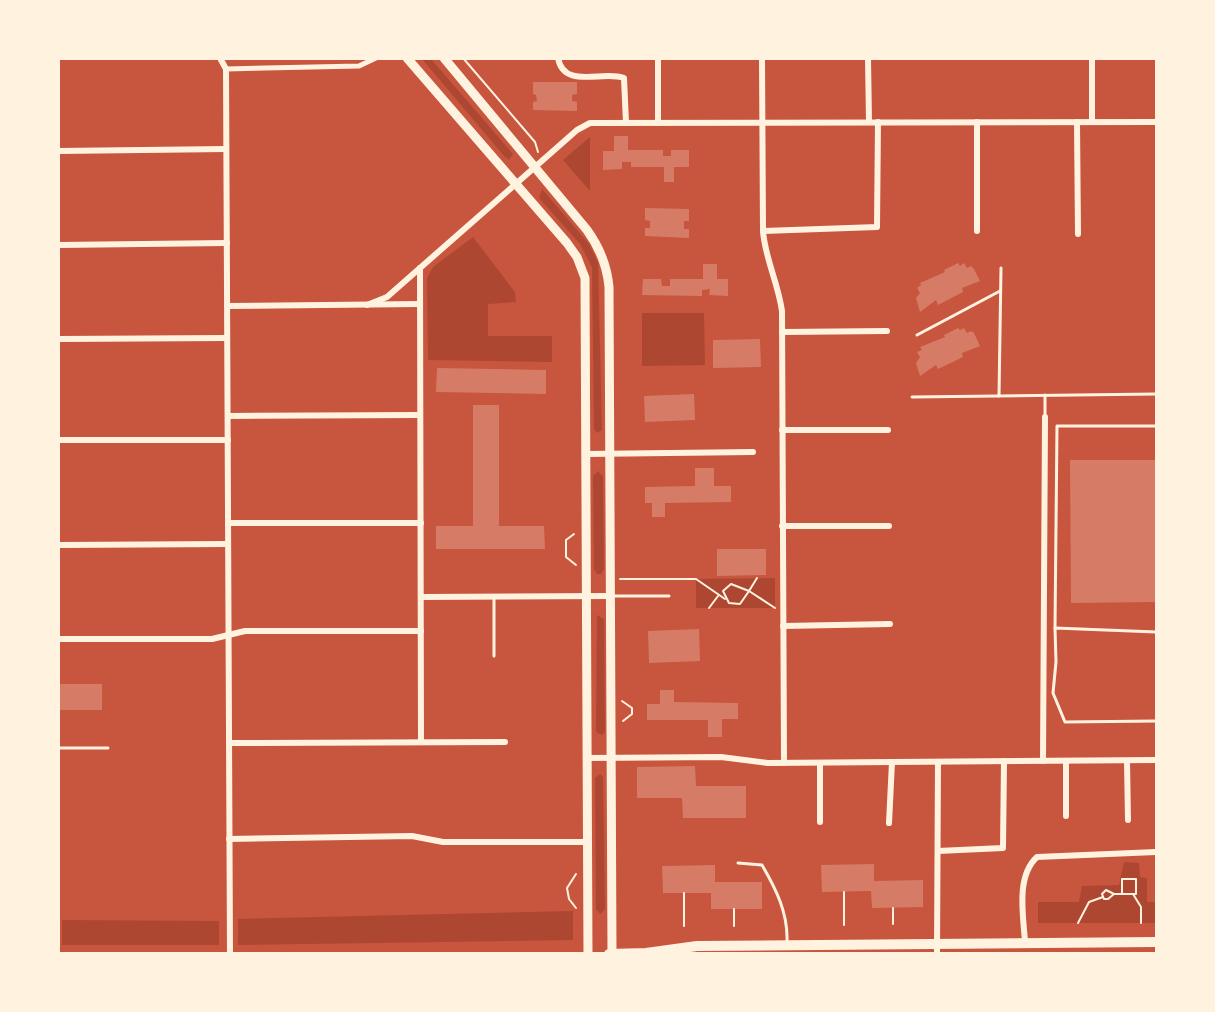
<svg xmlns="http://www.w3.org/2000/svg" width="1215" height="1012" viewBox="0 0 1215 1012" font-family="'Exo 2',sans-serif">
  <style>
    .green { fill: #ae4732 }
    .building { fill: #d67c66 }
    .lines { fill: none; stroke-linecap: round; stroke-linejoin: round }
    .path { stroke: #fff3e0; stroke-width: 2 }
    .service { stroke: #fff3e0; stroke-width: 3 }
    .pedestrian { stroke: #fff3e0; stroke-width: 5 }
    .minor { stroke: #fff3e0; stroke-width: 6 }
    .secondary { stroke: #fff3e0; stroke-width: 9 }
    .primary { stroke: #fff3e0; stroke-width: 10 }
  </style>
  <rect width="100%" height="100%" fill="#c8553d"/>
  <g class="green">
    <path d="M422,59h9l82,95 -4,6 -4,-3z"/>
    <path d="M590,137v54l-27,-31z"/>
    <path d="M542,189l47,55 9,19 4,167 -5,3 -3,-4 -2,-162 -12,-23 -41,-46z"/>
    <path d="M473,237l42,55 1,10 -28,2v32h64v26l-124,-2 -1,-82 6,-11z"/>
    <path d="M642,313h62l1,52 -63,1z"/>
    <path d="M598,471l5,6 1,92 -3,5h-4l-3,-5 -1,-93z"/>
    <path d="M775,578v30h-79v-29z"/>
    <path d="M597,615l7,4 1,113 -3,3 -6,-3z"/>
    <path d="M600,774l3,3 2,132 -5,5 -4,-5 -1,-131z"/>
    <path d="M1124,862l15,1 1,14 7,1v24h9v21h-118v-21h41l3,-16 37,-1z"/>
    <path d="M573,911v29l-335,5v-26z"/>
    <path d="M62,920l157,1v24h-157z"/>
  </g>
  <g class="building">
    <path d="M533,82h44v12l-5,1v6l5,1v9l-44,-1v-8l4,-1 -1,-6 -3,-1z"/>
    <path d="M614,136h14v14h35v6h8v-6h18v17h-15v15h-10v-15h-33v-5h-9v7l-19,1v-19h11z"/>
    <path d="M645,208l44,1v12h-5v8h5v9l-44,-2v-8h5v-7l-5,-1z"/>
    <path d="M958,263l2,3 4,-3 3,5 4,-2 3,3 6,12 -18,7 1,4 -25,13 -2,-5 -16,12 -4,-14 4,-5 -3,-5 4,-3 -1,-2 25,-11 -1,-2z"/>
    <path d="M703,264h14v15h11v17l-19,-1 1,-6 -8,1v6l-60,-1 1,-16h18l1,7h8v-7h33z"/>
    <path d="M958,328l2,2 4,-2 3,5 4,-2 3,2 6,13 -18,7 1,4 -25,12 -2,-4 -16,11 -4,-13 4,-6 -3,-5 5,-2 -2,-3 25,-10 -1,-2z"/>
    <path d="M760,339l1,28 -48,1v-28z"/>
    <path d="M437,368l109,2v24l-110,-2z"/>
    <path d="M694,394l1,26 -50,2 -1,-26z"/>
    <path d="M473,405h26v121h45l1,23h-109v-23h37z"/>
    <path d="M1070,460h86v142l-85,1z"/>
    <path d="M695,468h19v18h17v16l-66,1v14h-13v-14h-7v-16l50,-1z"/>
    <path d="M717,549h49v26l-49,1z"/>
    <path d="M699,629l1,32 -51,2 -1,-32z"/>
    <rect x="58" y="684" width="44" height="26"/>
    <path d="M660,690h14v12l64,1v16h-16v18h-14v-17h-61v-16h13z"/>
    <path d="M695,766l1,20h50v32h-63l-1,-20h-45v-31z"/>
    <path d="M874,864v17l49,-1v27l-51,1 -1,-17 -49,1 -1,-27z"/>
    <path d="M715,865v17h47v27h-51v-16h-48l-1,-27z"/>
  </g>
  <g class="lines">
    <g class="path">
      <path d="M463,58l72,84 3,10"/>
      <path d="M574,534l-8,6v17l10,8"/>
      <path d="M757,578l-8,13 26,17"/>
      <path d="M620,579h76l29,20"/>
      <path d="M731,584l18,7 -9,13 -11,-1 -6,-12z"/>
      <path d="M709,608l9,-12"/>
      <path d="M622,701l10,7v6l-9,7"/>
      <path d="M844,892v33"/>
      <path d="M1114,894l-8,-4 -4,4 2,5h4l6,-5h8"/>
      <path d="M1133,894h-11v-15h14v15h-3l8,13v16"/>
      <path d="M576,908l-7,-9 -2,-11 9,-14"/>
      <path d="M893,908v16"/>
      <path d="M734,909v17"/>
      <path d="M1078,923l11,-21 14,-5"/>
      <path d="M684,926v-33"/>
    </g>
    <g class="service">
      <path d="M917,335l83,-44"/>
      <path d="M1045,395v22"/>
      <path d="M999,396l2,-128"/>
      <path d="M912,397l244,-3"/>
      <path d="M612,596h57"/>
      <path d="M494,597v59"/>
      <path d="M1055,628l2,-202h99"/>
      <path d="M1156,632l-101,-4 1,34 -3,31 12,29 91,-1"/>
      <path d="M58,748h50"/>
      <path d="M738,863l24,2c14,24 26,48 25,76"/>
    </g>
    <path class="pedestrian" d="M226,69l133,-3 17,-8"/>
    <g class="minor">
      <path d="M220,58l6,11 4,885"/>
      <path d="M558,58c6,32 45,12 66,20l2,45"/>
      <path d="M658,58v65"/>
      <path d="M762,58l1,173c2,27 15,52 19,80l2,452"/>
      <path d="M868,58l1,64"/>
      <path d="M1092,58v64"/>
      <path d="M1077,122l1,112"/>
      <path d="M58,151l168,-2"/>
      <path d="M763,231l114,-4 1,-105"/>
      <path d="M977,231v-109"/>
      <path d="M58,245l169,-2"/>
      <path d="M420,268l1,474"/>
      <path d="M367,305l20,-8 190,-167 13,-7 566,-1"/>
      <path d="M227,306l193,-2"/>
      <path d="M782,332l105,-1"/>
      <path d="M58,339l169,-1"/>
      <path d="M228,416l192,-1"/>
      <path d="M782,430h106"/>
      <path d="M58,440h170"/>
      <path d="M586,454l167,-2"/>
      <path d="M228,523h193"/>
      <path d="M782,526h107"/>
      <path d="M58,545l170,-1"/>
      <path d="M421,597l189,-1"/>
      <path d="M783,626l107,-2"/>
      <path d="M58,639h154l33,-8h176"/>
      <path d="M229,743l276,-1"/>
      <path d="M587,758l134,-1 47,6 388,-3"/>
      <path d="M1043,761l2,-344"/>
      <path d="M1066,761v55"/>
      <path d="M1127,761l1,59"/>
      <path d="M820,822v-59"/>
      <path d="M889,823l3,-61"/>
      <path d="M229,839l183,-3 31,6h145"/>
      <path d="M938,851l65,-3 1,-87"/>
      <path d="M1025,941c-2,-26 -9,-65 12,-84l119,-5"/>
      <path d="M937,954l1,-192"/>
    </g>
    <g class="secondary">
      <path d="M407,58l160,185 10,14 8,21 3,676"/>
      <path d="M444,58l143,172c13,18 20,35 22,57l3,666"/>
    </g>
    <path class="primary" d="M609,954l37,-1 51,-7 459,-4"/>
  </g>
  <rect width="1215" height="1012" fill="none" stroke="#fff3e0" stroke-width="120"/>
</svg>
